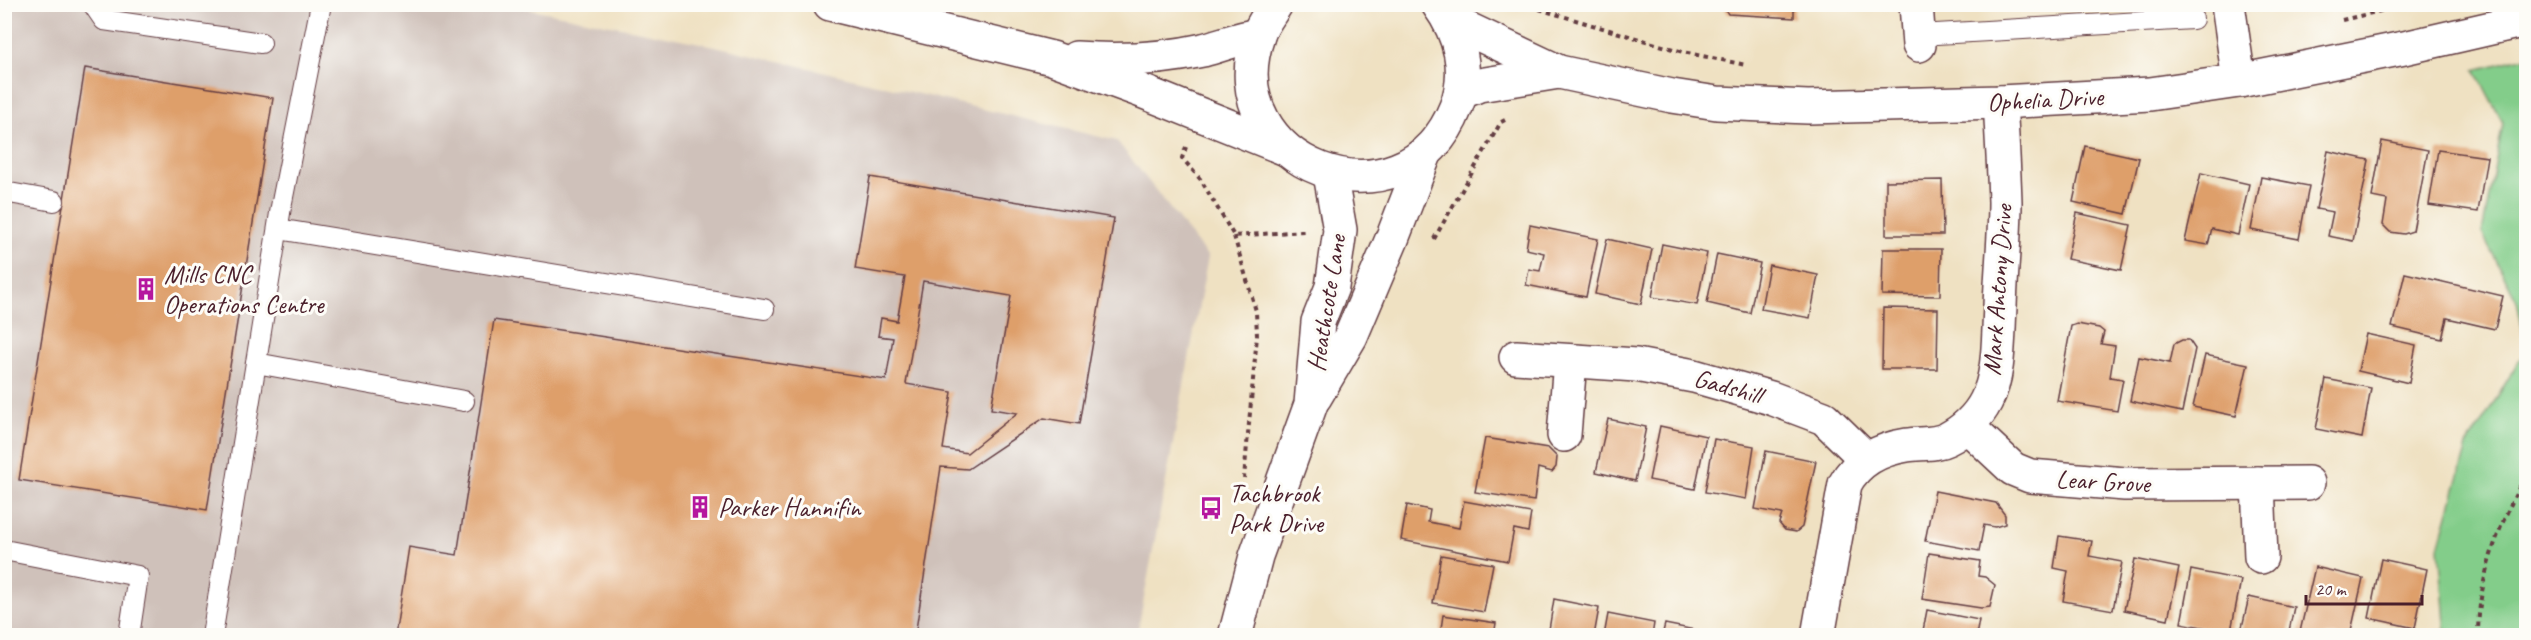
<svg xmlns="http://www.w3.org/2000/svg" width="2531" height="640" viewBox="0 0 2531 640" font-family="Caveat,sans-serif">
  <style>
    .industrial { fill: #cfc1ba }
    .green { fill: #83cd8a; stroke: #66765a; stroke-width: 1.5 }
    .building { fill: #de9f6a; fill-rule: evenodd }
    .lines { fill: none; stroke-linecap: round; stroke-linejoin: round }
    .lane-casing { stroke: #633c42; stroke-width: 22 }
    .street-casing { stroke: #633c42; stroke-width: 36 }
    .secondary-casing { stroke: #633c42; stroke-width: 36 }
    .path { stroke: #633c42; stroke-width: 4; stroke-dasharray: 4.5 4.5; stroke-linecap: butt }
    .lane { stroke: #fff; stroke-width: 20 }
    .street { stroke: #fff; stroke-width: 33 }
    .secondary { stroke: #fff; stroke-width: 33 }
    .labels { text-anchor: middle; stroke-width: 6; stroke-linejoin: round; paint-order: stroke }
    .street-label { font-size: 26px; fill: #4a1f2b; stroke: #fdfcf7 }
    .poi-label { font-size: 26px; fill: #4a1f2b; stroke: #fdfcf7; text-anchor: start }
  </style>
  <rect width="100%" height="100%" fill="#fdfcf7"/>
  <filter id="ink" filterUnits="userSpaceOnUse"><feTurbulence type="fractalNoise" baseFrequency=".0167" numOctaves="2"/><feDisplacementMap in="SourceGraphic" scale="12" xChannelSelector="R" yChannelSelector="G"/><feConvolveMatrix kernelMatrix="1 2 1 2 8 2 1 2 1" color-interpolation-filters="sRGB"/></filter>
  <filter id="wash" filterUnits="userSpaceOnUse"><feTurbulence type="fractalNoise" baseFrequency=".008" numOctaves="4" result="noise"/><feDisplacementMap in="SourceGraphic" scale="24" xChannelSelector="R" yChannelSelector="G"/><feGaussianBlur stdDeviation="1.35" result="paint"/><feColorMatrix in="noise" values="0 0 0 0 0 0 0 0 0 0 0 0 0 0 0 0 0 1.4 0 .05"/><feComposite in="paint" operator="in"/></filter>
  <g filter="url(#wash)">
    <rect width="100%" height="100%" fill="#efe1c2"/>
    <path class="industrial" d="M4,5h521l1,3 189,38 402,95 91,116 -71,378h-1132z"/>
    <g class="green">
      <path d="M2526,57v290l-9,-46 -35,-68 21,-110 -28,-53z"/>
      <path d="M2526,350v285h-80l-7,-88 28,-101z"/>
    </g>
    <g id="blocks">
      <g class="building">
        <path d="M1722,4h72v14l-66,-4z"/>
        <path d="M85,68l188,30 -66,412 -188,-30z"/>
        <path d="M2382,141l46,9 -15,81 -9,3 -14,-2 -7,-7 4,-25 -15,-3z"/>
        <path d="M2085,146l54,12 -13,56 -53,-12z"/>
        <path d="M2438,150l49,7 -9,55 -49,-7z"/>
        <path d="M2328,151l41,9 -16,81 -25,-5 5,-24 -17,-3z"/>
        <path d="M2201,173l48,11 -11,51 -26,-6 -4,16 -23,-4z"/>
        <path d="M870,177l244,41 -35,206 -35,-6 -76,51 -27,-2 -26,169h-520l14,-89 48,8 37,-235 392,60 7,-42 -15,-2 3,-18 16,3 8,-44 -50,-8zM923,281l88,15 -20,113 26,4 -50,40 -24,-4 9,-57 -46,-8z"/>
        <path d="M2261,177l48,9 -10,53 -48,-9z"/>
        <path d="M1942,180l1,55h-57v-54z"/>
        <path d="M2077,213l54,12 -10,45 -54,-11z"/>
        <path d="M1530,225l68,14 -12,58 -60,-12 3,-16 11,2 4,-18 -18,-4z"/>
        <path d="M1607,239l45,10 -11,55 -46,-10z"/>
        <path d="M1662,244l45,9 -10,52 -45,-8z"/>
        <path d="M1883,249h58l-1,47 -58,-1z"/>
        <path d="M1717,254l43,9 -10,50 -43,-10z"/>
        <path d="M1769,265l49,10 -8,43 -49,-9z"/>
        <path d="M2405,273l98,23 -8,33 -48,-11 -5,21 -50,-12z"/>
        <path d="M1883,308l55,1 -1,60h-55z"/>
        <path d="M2077,324l22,4 5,4 -3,12 14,2 -5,31 13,2 -6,32 -60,-10 14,-75z"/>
        <path d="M2366,334l50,11 -7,38 -51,-12z"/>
        <path d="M2182,340h7l6,9 -13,63 -52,-11 9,-44 31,6 4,-19z"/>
        <path d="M2205,355l43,9 -12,52 -43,-9z"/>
        <path d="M2326,379l45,9 -9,50 -46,-9z"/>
        <path d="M1608,419l38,8 -11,54 -39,-9z"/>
        <path d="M1660,426l46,10 -11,53 -46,-9z"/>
        <path d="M1485,438l63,10 9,9 -1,10 -4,5 -14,-4 -4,33 -59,-9z"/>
        <path d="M1714,439l40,7 -8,53 -41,-7z"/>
        <path d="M1766,451l50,10 -14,66 -6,5 -11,-2 -6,-7 3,-9 -27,-5z"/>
        <path d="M1935,491l61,12 9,12v9l-10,3 -11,-2 -5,26 -54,-10z"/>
        <path d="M1464,501l67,12 -3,19 -14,-3 -6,32 -107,-21 6,-35 23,5 -2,12 31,6z"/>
        <path d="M2059,536l33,5 -3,15 33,6 -9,48 -50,-9 5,-30 -14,-3z"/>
        <path d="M1929,553l51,8 -2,15 7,1 10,8 -5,22 -9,1 -59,-9z"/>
        <path d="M1441,555l52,9 -9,48 -51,-9z"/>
        <path d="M2135,559l44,9 -11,51 -44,-9z"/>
        <path d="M2381,559l46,10 -12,59 -46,-10z"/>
        <path d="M2315,567l48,11 -13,58h-51z"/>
        <path d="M2191,570l50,10 -11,56h-18l1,-7 -32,-6z"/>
        <path d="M2249,597l45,10 -6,29h-48z"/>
        <path d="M1554,599l45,9 -5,28h-46z"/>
        <path d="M1927,610l52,10 -3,16h-54z"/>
        <path d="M1608,614l46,9 -2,13h-48z"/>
        <path d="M1443,615l53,8 -2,13h-54z"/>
        <path d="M1665,624l45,9 -1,3h-47z"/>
        <path d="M1719,631l20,3v2h-21z"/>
      </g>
    </g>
  </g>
  <g filter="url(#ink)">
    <use href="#blocks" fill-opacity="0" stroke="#633c42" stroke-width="1.5"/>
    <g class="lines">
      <g class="lane-casing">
        <g id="lane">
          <path d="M93,4l11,16 157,23"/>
          <path d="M1919,35l274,-16"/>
          <path d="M4,192l50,9"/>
          <path d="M278,229l486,80"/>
          <path d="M256,363l208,38"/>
          <path d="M4,550l134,26 -9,60"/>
          <path d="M212,636l69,-429 40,-203"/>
        </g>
      </g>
      <g class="street-casing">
        <g id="street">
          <path d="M1916,4l3,41"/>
          <path d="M2228,4l11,77"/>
          <path d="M1451,21l108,51 113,24 45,7 91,4 192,-5 150,-8 89,-13 165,-33 122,-28"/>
          <path d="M1462,92l17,-7 80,-13"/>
          <path d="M1516,357l120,8 58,11 77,22 53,20 42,41"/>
          <path d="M1967,426l46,43 17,7 95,8 183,-1"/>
          <path d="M1564,435l6,-74"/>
          <path d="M2258,483l3,74"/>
          <path d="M1818,636l27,-152c12,-23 36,-35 62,-39 14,-2 28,0 40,-6 16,-8 31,-22 39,-38 14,-27 12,-64 14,-94 1,-35 5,-70 5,-105 -1,-33 -3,-66 -5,-100"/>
        </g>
      </g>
      <g class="secondary-casing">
        <g id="secondary">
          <path d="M830,4l222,54 87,32 147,59"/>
          <path d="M1276,4c-6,10 -15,21 -18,32 -45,128 146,203 198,71 14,-36 4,-73 -18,-103"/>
          <path d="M1076,58c41,3 87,1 127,-8 19,-5 36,-12 55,-15"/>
          <path d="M1315,397l36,-61 41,-97 33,-85"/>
          <path d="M1235,636l21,-80 55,-152 7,-82 14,-35 8,-57 -10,-56"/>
        </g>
      </g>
      <g class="path">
        <path d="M1522,4l161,48 63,13"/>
        <path d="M2342,20l69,-16"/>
        <path d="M1186,147l-4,11 19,22 33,56 70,-5"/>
        <path d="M1234,236l22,75 1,25 -13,142"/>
        <path d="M1434,239l67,-117 4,-2"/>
        <path d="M2478,636c0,-57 21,-113 48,-161"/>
      </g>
      <use href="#lane" class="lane"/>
      <use href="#street" class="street"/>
      <use href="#secondary" class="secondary"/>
    </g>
  </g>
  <defs>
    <g id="building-bare" transform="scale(1.8)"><path d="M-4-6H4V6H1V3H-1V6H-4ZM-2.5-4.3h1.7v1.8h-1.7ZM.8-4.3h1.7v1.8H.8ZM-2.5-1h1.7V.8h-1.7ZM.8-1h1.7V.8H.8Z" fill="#b5179e" stroke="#fdfcf7" stroke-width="2.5" paint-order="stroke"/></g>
    <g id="bus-bare" transform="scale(1.8)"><path d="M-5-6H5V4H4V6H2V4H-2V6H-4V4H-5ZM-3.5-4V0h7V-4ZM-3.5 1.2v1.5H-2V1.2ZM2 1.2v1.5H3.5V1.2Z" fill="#b5179e" stroke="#fdfcf7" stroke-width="2.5" paint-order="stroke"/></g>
  </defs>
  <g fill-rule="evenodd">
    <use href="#building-bare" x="146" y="289"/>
    <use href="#building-bare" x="700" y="507"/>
    <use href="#bus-bare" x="1211" y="508"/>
  </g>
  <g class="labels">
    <g class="street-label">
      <text transform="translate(2045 99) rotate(-3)" y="9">Ophelia Drive</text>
      <text transform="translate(1997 290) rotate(-86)" y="9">Mark Antony Drive</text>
      <text transform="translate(1326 303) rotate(-81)" y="9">Heathcote Lane</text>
      <text transform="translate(1728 386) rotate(16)" y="9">Gadshill</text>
      <text transform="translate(2103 481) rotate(3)" y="9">Lear Grove</text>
    </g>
    <g class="poi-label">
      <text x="164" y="283">Mills CNC<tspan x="164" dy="30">Operations Centre</tspan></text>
      <text x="1229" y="502">Tachbrook<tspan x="1229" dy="30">Park Drive</tspan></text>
      <text x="718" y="516">Parker Hannifin</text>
    </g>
  </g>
  <rect width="2531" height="640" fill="none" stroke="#fdfcf7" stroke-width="24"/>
  <path d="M2306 595v9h116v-9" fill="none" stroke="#4a1f2b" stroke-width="3"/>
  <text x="2315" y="595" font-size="18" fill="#4a1f2b" stroke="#fdfcf7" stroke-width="4.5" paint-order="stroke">20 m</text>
</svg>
